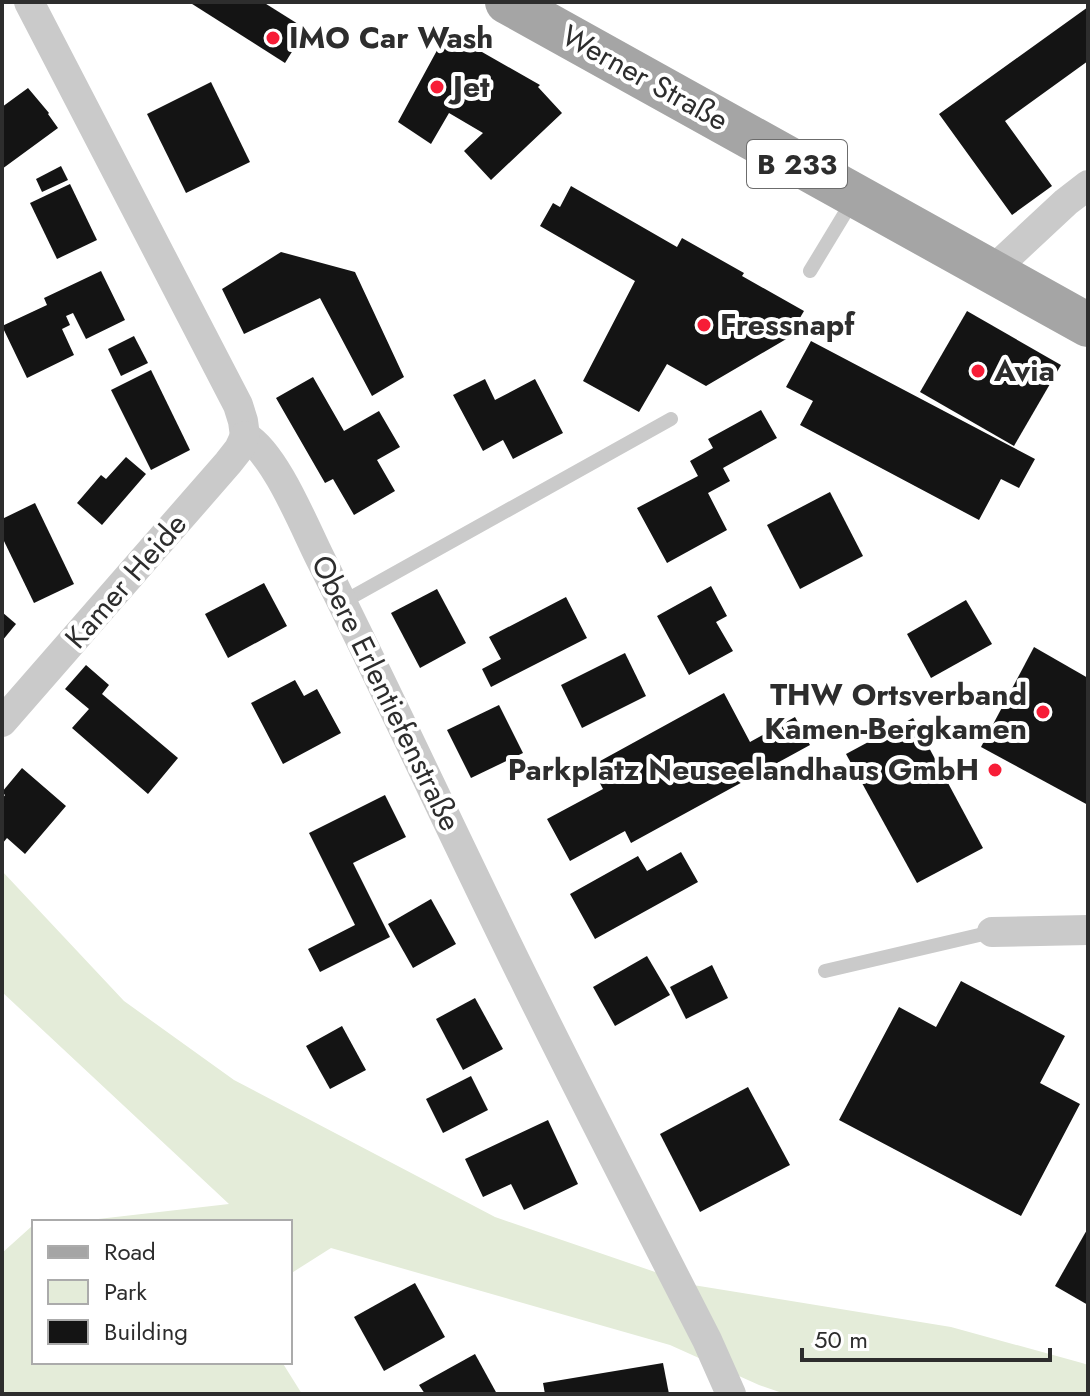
<svg xmlns="http://www.w3.org/2000/svg" width="1090" height="1396" viewBox="0 0 1090 1396" font-family="Jost,sans-serif">
  <style>
    .green { fill: #e4ecd9 }
    .building { fill: #141414 }
    .lines { fill: none; stroke-linecap: round; stroke-linejoin: round }
    .lane { stroke: #cacaca; stroke-width: 14 }
    .street { stroke: #cacaca; stroke-width: 30 }
    .primary { stroke: #a5a5a5; stroke-width: 44 }
    .poi-dot { fill: #f71d37; stroke: #fff; stroke-width: 3 }
    .labels { text-anchor: middle; stroke-width: 8; stroke-linejoin: round; paint-order: stroke }
    .shield { fill: #fff; stroke: #6c6c6c; stroke-width: 2 }
    .shield-label { font-size: 28px; font-weight: bold; fill: #2d2d2d }
    .poi-label { font-size: 30px; font-weight: bold; fill: #2d2d2d; stroke: #fff; text-anchor: start }
    .street-label { font-size: 30px; fill: #2d2d2d; stroke: #fff }
  </style>
  <rect width="100%" height="100%" fill="#fff"/>
  <g class="green">
    <path d="M2,871l122,130 110,79 261,137 198,68 258,42 131,36 6,2v29h-303l-26,-9 -89,-40 -339,-97 -41,26v-52h-218l157,-18 -227,-212z"/>
    <path d="M32,1226h2v136h248l20,32h-300v-141z"/>
  </g>
  <g class="building">
    <path d="M189,2h74l43,27 -21,34z"/>
    <path d="M1088,7v54l-83,60 47,65 -40,29 -73,-101z"/>
    <path d="M447,32l93,53 -2,2 24,26 -71,67 -27,-29 19,-18 -34,-20 -18,31 -33,-22z"/>
    <path d="M211,82l39,80 -64,31 -39,-79z"/>
    <path d="M28,88l21,25 -1,1 10,14 -56,41v-62z"/>
    <path d="M61,166l7,14 -26,12 -6,-13z"/>
    <path d="M70,184l27,56 -40,19 -27,-56z"/>
    <path d="M571,186l106,61 5,-9 62,35 -2,3 62,35 -16,27 -82,48 -39,-22 -28,48 -56,-31 52,-100 -95,-55 13,-23 7,4z"/>
    <path d="M281,252l74,20 49,105 -32,19 -52,-98 -76,36 -22,-45z"/>
    <path d="M101,271l24,49 -39,19 -13,-26 -7,3 4,9 -8,4 12,26 -47,23 -25,-52 45,-21 -3,-7z"/>
    <path d="M967,311l94,54 -47,81 -94,-54z"/>
    <path d="M134,336l14,27 -27,13 -13,-27z"/>
    <path d="M811,341l224,118 -16,29 -18,-9 -22,41 -179,-95 13,-24 -27,-14z"/>
    <path d="M151,370l39,80 -39,20 -40,-80z"/>
    <path d="M313,377l31,54 35,-20 21,36 -23,13 18,31 -41,24 -21,-36 -8,4 -49,-85z"/>
    <path d="M485,379l10,21 40,-21 28,54 -50,26 -10,-19 -20,11 -30,-56z"/>
    <path d="M761,410l16,28 -54,30 7,13 -22,12 19,37 -60,33 -30,-55 61,-32 -8,-15 23,-13 -5,-9z"/>
    <path d="M126,457l20,17 -44,51 -25,-22 24,-28 5,4z"/>
    <path d="M830,492l33,64 -63,33 -33,-64z"/>
    <path d="M35,503l39,81 -40,19 -32,-66v-18z"/>
    <path d="M264,583l23,43 -59,32 -23,-44z"/>
    <path d="M711,586l16,30 -11,6 17,29 -44,24 -32,-59z"/>
    <path d="M437,589l29,54 -46,25 -29,-55z"/>
    <path d="M566,597l21,41 -96,49 -9,-18 19,-10 -12,-22z"/>
    <path d="M966,600l26,44 -61,34 -24,-44z"/>
    <path d="M2,612l14,12 -14,17z"/>
    <path d="M1034,647l54,31v127l-107,-58z"/>
    <path d="M625,653l21,43 -64,32 -21,-43z"/>
    <path d="M86,665l23,20 -7,9 76,64 -30,36 -76,-66 17,-19 -24,-20z"/>
    <path d="M295,680l9,16 13,-7 24,44 -58,31 -32,-61z"/>
    <path d="M724,693l26,49 45,-25 15,28 -179,98 -6,-12 -55,30 -23,-42 56,-30 -12,-23z"/>
    <path d="M499,705l24,48 -52,25 -24,-48z"/>
    <path d="M913,718l70,130 -66,35 -71,-129z"/>
    <path d="M22,768l44,38 -41,48 -18,-16 -5,6v-45l3,-4 -3,-3z"/>
    <path d="M385,795l21,42 -53,26 37,74 -70,35 -12,-23 47,-24 -46,-92z"/>
    <path d="M681,852l17,30 -103,57 -25,-45 68,-38 9,15z"/>
    <path d="M431,899l25,45 -43,24 -25,-44z"/>
    <path d="M647,956l23,39 -55,31 -22,-39z"/>
    <path d="M712,965l16,33 -42,21 -16,-32z"/>
    <path d="M961,981l104,55 -25,47 40,21 -59,112 -182,-96 60,-113 37,20z"/>
    <path d="M475,998l28,51 -40,21 -27,-51z"/>
    <path d="M342,1026l24,44 -36,19 -24,-43z"/>
    <path d="M471,1076l17,34 -45,23 -17,-34z"/>
    <path d="M748,1087l42,78 -90,47 -40,-78z"/>
    <path d="M548,1120l30,64 -54,26 -13,-26 -28,13 -18,-38z"/>
    <path d="M1088,1228v77l-33,-19z"/>
    <path d="M415,1283l30,54 -61,34 -30,-54z"/>
    <path d="M475,1354l22,40h-72l-6,-9z"/>
    <path d="M663,1363l6,31h-124l-2,-11z"/>
  </g>
  <g class="lines">
    <g class="lane">
      <path d="M810,271l43,-71"/>
      <path d="M343,602l328,-183"/>
      <path d="M825,971l167,-39"/>
    </g>
    <g class="street">
      <path d="M29,2l209,403 5,16 2,15"/>
      <path d="M992,271l74,-69 22,-17"/>
      <path d="M245,436c30,17 59,90 75,122 72,143 138,288 209,431 58,117 118,234 178,351l24,54"/>
      <path d="M2,722l226,-259 11,-14 6,-13"/>
      <path d="M992,932l96,-2"/>
    </g>
    <path class="primary" d="M507,2l581,323"/>
  </g>
  <g class="poi-dot">
    <circle cx="273" cy="38" r="8"/>
    <circle cx="437" cy="87" r="8"/>
    <circle cx="704" cy="325" r="8"/>
    <circle cx="978" cy="371" r="8"/>
    <circle cx="1043" cy="712" r="8"/>
    <circle cx="995" cy="770" r="8"/>
  </g>
  <g class="labels">
    <rect class="shield" x="747" y="140" width="100" height="48" rx="6"/>
    <g class="shield-label">
      <text x="797" y="174">B 233</text>
    </g>
    <g class="poi-label">
      <text x="289" y="48">IMO Car Wash</text>
      <text x="453" y="97">Jet</text>
      <text x="720" y="335">Fressnapf</text>
      <text x="994" y="381">Avia</text>
      <text x="1027" y="705" text-anchor="end">THW Ortsverband<tspan x="1027" dy="34">Kamen-Bergkamen</tspan></text>
      <text x="979" y="780" text-anchor="end">Parkplatz Neuseelandhaus GmbH</text>
    </g>
    <g class="street-label">
      <text transform="translate(645 78) rotate(29)" y="10">Werner Straße</text>
      <text transform="translate(126 581) rotate(-49)" y="10">Kamer Heide</text>
      <text transform="translate(386 693) rotate(64)" y="10">Obere Erlentiefenstraße</text>
    </g>
  </g>
  <rect width="1090" height="1396" fill="none" stroke="#2d2d2d" stroke-width="8"/>
  <rect x="32" y="1220" width="260" height="144" fill="#ffffff" stroke="#ababab" stroke-width="2"/>
  <rect x="48" y="1246" width="40" height="12" fill="#a5a5a5" stroke="#ababab" stroke-width="2"/>
  <text x="104" y="1260" font-size="24" fill="#2d2d2d">Road</text>
  <rect x="48" y="1280" width="40" height="24" fill="#e4ecd9" stroke="#ababab" stroke-width="2"/>
  <text x="104" y="1300" font-size="24" fill="#2d2d2d">Park</text>
  <rect x="48" y="1320" width="40" height="24" fill="#141414" stroke="#ababab" stroke-width="2"/>
  <text x="104" y="1340" font-size="24" fill="#2d2d2d">Building</text>
  <path d="M802 1348v12h248v-12" fill="none" stroke="#2d2d2d" stroke-width="4"/>
  <text x="814" y="1348" font-size="24" fill="#2d2d2d" stroke="#ffffff" stroke-width="6" paint-order="stroke">50 m</text>
</svg>
